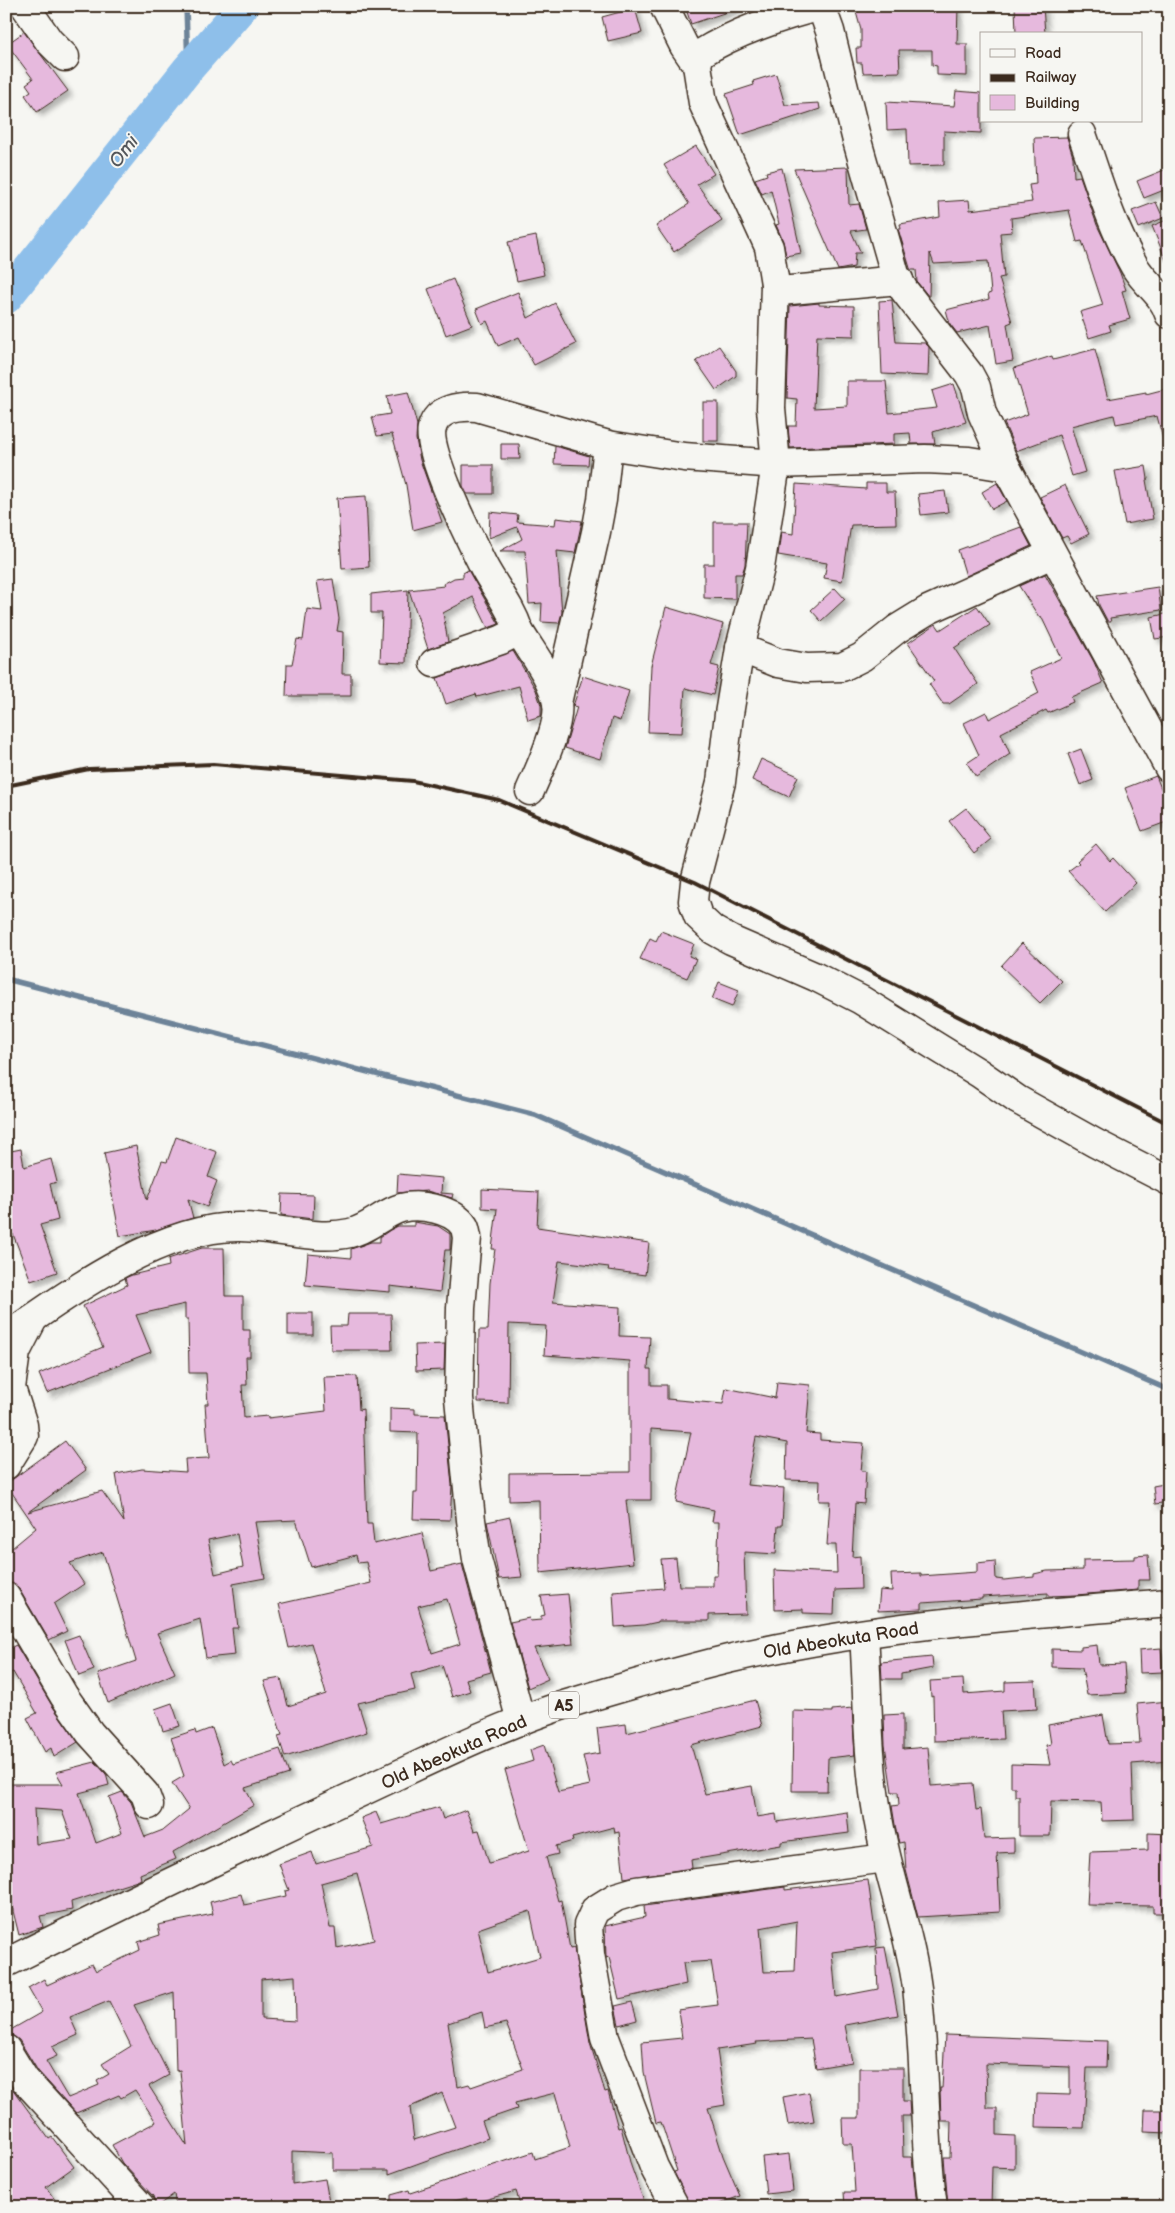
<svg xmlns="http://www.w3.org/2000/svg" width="1175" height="2213" viewBox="0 0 1175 2213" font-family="'Balsamiq Sans',sans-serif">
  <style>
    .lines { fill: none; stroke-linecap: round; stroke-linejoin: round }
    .stream { stroke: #6d8398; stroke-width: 5.5 }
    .river { stroke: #8ebfea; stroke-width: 32 }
    .building { fill: #e6b9dd; stroke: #3b2a1e; fill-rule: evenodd; filter: url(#shadow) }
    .minor-casing { stroke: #3b2a1e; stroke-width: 31 }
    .highway-casing { stroke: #3b2a1e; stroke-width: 31 }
    .minor { stroke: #f6f6f2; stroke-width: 28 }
    .highway { stroke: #f6f6f2; stroke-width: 28 }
    .rail { stroke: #3b2a1e; stroke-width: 4 }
    .labels { text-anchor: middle; stroke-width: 4; stroke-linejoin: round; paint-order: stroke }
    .shield { fill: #f6f6f2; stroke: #73675e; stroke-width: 1 }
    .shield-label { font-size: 16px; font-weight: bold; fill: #3b2a1e }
    .street-label { font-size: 18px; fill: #3b2a1e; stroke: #f6f6f2 }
    .water-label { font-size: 19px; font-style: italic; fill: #54575b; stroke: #f6f6f2 }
  </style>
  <defs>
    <filter id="shadow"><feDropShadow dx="4.5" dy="4.5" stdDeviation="2.5" flood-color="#0004"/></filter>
  </defs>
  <rect width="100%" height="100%" fill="#f6f6f2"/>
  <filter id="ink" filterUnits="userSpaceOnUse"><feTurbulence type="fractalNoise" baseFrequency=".02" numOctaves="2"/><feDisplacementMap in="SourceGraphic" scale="10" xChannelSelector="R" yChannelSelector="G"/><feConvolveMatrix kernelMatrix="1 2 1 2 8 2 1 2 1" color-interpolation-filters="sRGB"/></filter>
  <g filter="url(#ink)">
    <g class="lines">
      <g class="stream">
        <path d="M186,6l2,63"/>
        <path d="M6,979l529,136 634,275"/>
      </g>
      <path class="river" d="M6,298l182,-229 55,-63"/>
    </g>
    <g class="building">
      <path d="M685,6h50l1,3 -45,15z"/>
      <path d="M878,6h80l-1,38h10v32l-30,-1v-9l-5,-1v-15h-33l1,22 -37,1 -1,-10h-5l-1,-15h5v-18l-5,-18z"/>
      <path d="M1015,6h28l2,28h-29z"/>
      <path d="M635,8l7,25 -34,8 -6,-24z"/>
      <path d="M24,32l44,59 -31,21 -12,-17 6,-4 -5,-7 7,-5 -26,-35z"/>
      <path d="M776,74l9,31 34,-2 1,6 -80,26 -14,-41 28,-9 -1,-4z"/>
      <path d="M956,91l25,2v40l-37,-2v34l-36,1 -1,-37 -20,1 -1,-28 68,4z"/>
      <path d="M1067,137l6,20 1,20 6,-1 17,49 23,48 6,17 -4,1 8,28 -21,6 2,6 -22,7 -9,-26 23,-7 -21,-64 -5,1 -8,-32 -58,8 1,14 -12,1 4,44 -5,1 13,44 -5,2 6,37 -17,3 -6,-39 -33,8 -7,-9 -4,-14 43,-11 -1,-5 3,-1 -3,-32 -54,3 -4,-11 -1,44 -12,-15 -1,-12h-5l-1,-2 -12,-39h3l-1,-5 40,-7 -1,-15 30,-2 1,10 62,-8 -3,-17 7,-1 -2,-46z"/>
      <path d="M696,146l18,28 -17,10 25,36 -48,32 -18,-26 33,-22 -25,-39z"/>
      <path d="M848,167l1,38 10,-1 7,25 -15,2 10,22h-6l-1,14 -16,3 -44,-101z"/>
      <path d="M782,168l19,85 -15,3 -3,-15 -7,-16 3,-1 -8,-34 -9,4 -7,-15 12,-4 -1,-3z"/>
      <path d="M1169,168v20l-25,10 -7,-17z"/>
      <path d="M1156,202l7,16 -24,10 -7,-17z"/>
      <path d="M1169,219v47h-1l-16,-40z"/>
      <path d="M536,236l8,39 -27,6 -9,-39z"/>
      <path d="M453,279l19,46 -26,10 -18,-46z"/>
      <path d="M518,292l10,26 27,-15 21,41 -42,21 -15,-28 -21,9 -11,-25 -5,3 -6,-15z"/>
      <path d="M892,300l4,42 29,1 4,4 -1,29 -46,-2 -3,-73z"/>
      <path d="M819,303v2l35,1v30l-37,-1 -3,73 33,-2v-25h39l3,32 48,-5 -5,-17 22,-7 12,38 -33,10 2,12h-24l-1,-11 -16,1v10l-104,4 -2,-22h8l1,-27 -10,-1 3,-92z"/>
      <path d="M719,346l17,25v5l-20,14 -20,-29z"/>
      <path d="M1095,349l13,50 38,-7v2l23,-6v54l-5,1 -7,-27 -41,8 -2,-9 -43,11 14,46 -13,4 -13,-41 -43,16 11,22 -7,-13 -16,-37 24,-9 -14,-46 38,-12 1,4z"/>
      <path d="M408,392l9,33 -1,14 4,21 22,62 -29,8 -7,-45 -14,-51 -15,2 -5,-19 18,-3 -3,-18z"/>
      <rect x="703" y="402" width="15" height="39"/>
      <path d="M501,444h18l1,15h-19z"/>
      <path d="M555,446l34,10 -1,9 -34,-1z"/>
      <path d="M463,465h30v29h-26l-4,-8z"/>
      <path d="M1146,466l2,13 -2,1 7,39 -28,5 -10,-53z"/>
      <path d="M866,483h20v9h9l1,32 -45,1 -9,56 -18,-3 3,-15 -49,-8 3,-23 12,2 3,-50 70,5z"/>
      <path d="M997,483l10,18 -15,8 -10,-17z"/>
      <path d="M1065,485l24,49 -18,9 -4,-7 -5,2 -22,-41z"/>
      <path d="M945,491l3,21 -27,3 -3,-21z"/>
      <path d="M366,496l3,71 -27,2 -5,-71z"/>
      <path d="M490,512l28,3 -1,7 38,3 1,-7 26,3 -7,32 -18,-2 5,62 -3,10 -18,-1 1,-19 -13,1 -4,-53h-25l22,-12 -5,-12 -28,11z"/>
      <path d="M714,522h33l-2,43 -3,9h-7v25l-31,-1v-34h10z"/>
      <path d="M1021,527l10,19 -65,30 -8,-26z"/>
      <path d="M468,570l31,54 -11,4 -15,-31 -30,16 5,29 -20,7 -19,-59 35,-4 -1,-2 11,-6 9,-1v-4z"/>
      <path d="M1045,574l49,88 9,21 -32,14 2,5 -25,11 -2,-3 -45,23 9,21 -34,23 -9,-14 12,-8 -15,-32 22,-11 3,7 50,-26 -9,-21 31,-14 -20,-42 -2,1 -20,-31z"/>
      <path d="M333,579l6,40 -2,12 6,1 -1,42h9v22h-65l1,-32h5l5,-25 6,1 4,-31 15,2 -5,-30z"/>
      <path d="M1158,587l3,23 -51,8 1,4h-3l-9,-17 -2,-9z"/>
      <path d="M835,588l10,11 -24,22 -10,-11z"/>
      <path d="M408,590l-2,73 -26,-1 2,-49h-11v-19z"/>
      <path d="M977,606l13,19 -36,23 24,36 -29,20h-6l-14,-20 5,-3 -26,-38 28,-19 4,6z"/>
      <path d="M666,607l57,17 -12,41 8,2 -6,28 -28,-7 -3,45 -34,-1 3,-66z"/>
      <path d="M1169,613v24l-14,2 -4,-22z"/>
      <path d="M513,651l23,39 5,15v11l-13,4 -9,-34 -42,11 -1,-3 -30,10 -9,-26z"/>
      <path d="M583,676l46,15 -9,30 -8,-3 -12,41 -35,-11 12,-41 -4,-1z"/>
      <path d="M1081,749l12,31 -13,5 -12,-31z"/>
      <path d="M761,759l37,17 -9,21 -37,-17z"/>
      <path d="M1156,776l13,32v13l-27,10 -17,-43z"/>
      <path d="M966,808l25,31 -17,14 -25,-32z"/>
      <path d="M1096,844l14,17 3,-3 23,25 -31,29 -37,-41 11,-8 -2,-2z"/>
      <path d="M661,931l33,13 -5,12 7,3 -9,19 -47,-19 10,-21 6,3z"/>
      <path d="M1022,943l40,38 -22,22 -39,-37z"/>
      <path d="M719,982l20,8 -7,17 -20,-8z"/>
      <path d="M176,1137l41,15 -9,25 9,4 -10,26 -19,-8 5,19 -37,12 -36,6 -16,-83 32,-7 11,54 15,-39 5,1z"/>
      <path d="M21,1149l3,18 27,-8 6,23 -7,2 8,36 -18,5 17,47 -26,9 -18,-47 -7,2v-33l5,-2 -5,-23v-26z"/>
      <path d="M398,1174l44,4 -1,15 12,1 -1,4 -25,-7 -30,2z"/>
      <path d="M482,1189l57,3 -2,35 112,16 -4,32 -37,-5 1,-3 -50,-6 -6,41 67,5 -1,29 31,1 -2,32h3v16h16v14l56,5 3,-16 49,10 2,-16 33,3 -4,48 14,1v6l44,3 -3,28h5l-2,33 -9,-1 -3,54 8,-1 1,33 -26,1 -1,24 -31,-1v-4l-28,1 -1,-40 63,3 -1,-28h-9l3,-44h-11l1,-20 -34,-1 1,-37 -31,-6 -9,48 37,3 -2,38h-4l-2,28 -32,-2 2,62 -37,1v6h-51v1l-14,3 -29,2 -2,-35 51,-4 -3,-29 15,-1 3,28h34v-10h4l2,-54h-7l2,-12 -38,-8 15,-70 -40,-3v71h-25l7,63 -93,10 -1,-73 -30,1v-28l121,-1v-111l-86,-6 2,-29 -37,-2 -1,79 -30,-1 1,-72h9l2,-47 5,-34h-3l5,-40 -15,-1z"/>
      <path d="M282,1194l32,1 -1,24 -32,-4z"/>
      <path d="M414,1222l24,4 12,8v16h-5l-5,42 -50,-6v6l-85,-7 3,-31 43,4v-9l20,-7h9v-5l10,-7 8,-4h16z"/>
      <path d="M202,1248h22l1,48h18v34h7v27h-4l1,28h-5l2,33 24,-2v2l58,-7 -2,-34 33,-1 2,34 4,-1 4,115h5l2,20 48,-11 9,38 31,-7 29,108 -25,7 4,12 -18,6 -10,-32 -31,9 4,16 -57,13 9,29 -82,25 -7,-21 4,-1 -18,-54 17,-3 7,28 38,-12 -15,-51 -22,5 -10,-44 92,-21 -5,-21 -8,1 -2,-8 -45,12 -15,-47 -41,2 10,56 -32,6 5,44h-6l3,27 -29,3 -6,-39 -43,14 18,40 -67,30 -10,-29 38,-13 -33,-109 -33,11 14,21 -30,20 13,27 -18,9 -30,-51 -13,-9v-27l30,-25 -30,-44 59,-43 21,29 -58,42 74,-21 22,31 -8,-48 26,-5 44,3 -1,-13 24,-1 -4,-54h3l-2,-31h-17l-1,-54h-3v-15l-49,11 15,37 -104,41 -8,-19 64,-27 -20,-41 44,-21 -2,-7 7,-3 37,-9 -1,-7zM237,1534l6,33 -28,7 -7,-34zM447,1599l13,45 -28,9 -14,-47z"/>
      <rect x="288" y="1313" width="25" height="22"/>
      <path d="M348,1314h43l1,36h-61l-1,-24h17z"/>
      <path d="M445,1344l-1,26 -28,1 -1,-26z"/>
      <path d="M390,1408l25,1v5l30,1 7,70 -2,35 -37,-1 1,-26h3l1,-60 -28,-1z"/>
      <path d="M1169,1483v19l-14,2 -2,-18z"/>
      <path d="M510,1517l12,60 -23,2 -12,-57z"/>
      <path d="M1148,1555l2,25h-12v10l-62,5 -28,1v-3l-66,4v2l-60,4v6l-44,2 2,-21 12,1 -1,-17 30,-1v3l56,-4v-9l18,-2 1,18 8,1 30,-3v-3l13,-3 36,-1v-10l52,-1v-3z"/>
      <path d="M568,1594l5,50 -39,4 14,31 -20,9 -18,-66 19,-4 1,3 11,-1v-4l4,-1 -4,-19z"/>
      <path d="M79,1635l15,35 -15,6 -14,-36z"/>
      <path d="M16,1645l35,59 27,38 -24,15 -3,-9 -6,4 -18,-34 10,-5 -24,-41 -7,3v-25z"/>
      <path d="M1097,1645l2,20 25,-1 2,29 -39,2 -5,-27 -30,-1v-18l29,1v-3z"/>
      <path d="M1161,1648l2,24 -23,1 -1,-23z"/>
      <path d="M932,1657l1,11 -32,6v5h-19l-1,-17z"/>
      <path d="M963,1679l1,15 41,-3v-9l30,-1 2,28 -36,2 2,28 -69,2 -1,-45 -2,1 -1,-16z"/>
      <path d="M755,1700l7,26 -71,19 14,49 47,-8 5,31 19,-3 1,8 70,-10 2,21 -68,9v3l-90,15 1,8 -68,10 -5,-46 -4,1 -1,-6 -42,11 1,3 -17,5 2,8 -12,3 12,44 3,-1 9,49 4,-1 16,95 15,49 3,-1 10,37 3,-1 10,39 15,41h-125l-5,-16 -49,14v-7l-38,9h-51l-1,-3 14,-4v-5l18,-5 1,3 123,-41 2,7 35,-12 -15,-54 -40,10 2,6 -35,12 6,17 -99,36v-4h-56v-17l-41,-2v33l33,-5 5,28h-154l-2,-13 -18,13 -3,-11 -31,-33 -10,-18 44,-23 -21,-32 -14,8 -2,-3 -43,18 -38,-42 -19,-31 -12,-8 35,-20 -14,-24 16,-9 3,6 45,-21 4,7 44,-21 -2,-8 22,-7 -2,-10 55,-11 -3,-12 31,-8 3,11 42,-9 -1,-5 4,-1 -10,-26 33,-12 4,12 57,-17 -12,-29 15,-6 5,12 58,-17 4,12 23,-9 8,21 5,-1 10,33 40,-12 -24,-81 28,-9 -3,-11 14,-5 14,47 32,-7 -7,-29 17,-3 -3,-25 29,-4 1,9zM357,1873l17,67 -37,8 -2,-20h-5l-9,-45zM530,1911l10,46 -52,15 -10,-43zM295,1976l1,45 -35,-2v-40zM174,1992l2,79 4,-1 7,76 -38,-60 20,-11 -35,-70zM109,2001l22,45 -29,18 7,10 -12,7 2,4 -31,13 -22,-37 11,-5 -5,-9 26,-12 -8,-18zM482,2012l3,16 21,-5 17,46 -52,18 -2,-3 -11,3 -10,-64zM442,2093l13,34 -41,13 -4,-33z"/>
      <path d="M1169,1701v60l-37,3 2,56 -32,1 -1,-19 -50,-1 -1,35h-31v-40h-4v-9h-4v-23l39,1 -4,-20 5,-1 -3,-19 55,-10 5,29 32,-1 -3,-39z"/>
      <path d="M172,1703l8,23 -17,5 -8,-22z"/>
      <path d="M852,1708l3,47 -27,3 -1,33h-35l1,-80 39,1v-2z"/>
      <path d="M903,1714v35l25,-2 3,39 42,-3 3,27 5,-1 3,30 30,-1v14l-17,1 3,59 -82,5 -12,-47 -2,-28 -5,1 -3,-12 -4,-25 7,-1 -1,-13h-6l-7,-47 -1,-30z"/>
      <path d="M212,1728l12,36 7,-4 2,4 47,-15 9,25 -44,14 9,17 -81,47 3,7 -36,15 1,5 -4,2 -66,21 1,8 -32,6 3,11 -24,8 -6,-24 -3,-52 -3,1 -1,-76h57l-7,-12 39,-10 11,12 3,11 -30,8 17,50 26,-10 -13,-36 13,-5 9,10 14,35 18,-7 26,-21 -17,-26 12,-7 -13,-38 24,-8 1,4zM34,1809l28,2 10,28 -36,5z"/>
      <path d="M1148,1833l21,1v79h-16v-7l-66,-1 3,-53 58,-2z"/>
      <path d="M868,1880l9,66 -45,6 4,45 42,-8 -2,-41 9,-1 13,68 -53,10 7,37 -36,6 -5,-29 -55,3 1,2 -40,6 8,55 -17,3 15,48 17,40 -29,11h-21l-16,-35 3,-1 -16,-49 -5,1 -12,-50 -2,-31 40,-4 -4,-28 40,-5 -7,-44 -28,2 3,21 -67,15 -10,-42 -3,1 -1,-32 40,-9 -1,-11 141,-19v3zM797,1921l-2,50 -31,1 -4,-44z"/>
      <path d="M632,2002l5,18 -18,5 -4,-19z"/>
      <path d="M945,2035l162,6 -1,27h-19l-3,60 -48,-1 1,-33 33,1v-28l-84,-3 1,44h10v27l18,1v32l-23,-1 -1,40h-43l-4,-50h6l1,-36h-10l-1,-33h2z"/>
      <path d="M859,2068h44v33h6l1,15h-8l1,41h9l5,50h-72l-1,-15h11l-3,-48h-9l-1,-26h17z"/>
      <path d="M6,2080l43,59 3,-2 22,30 -28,20 14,20h-54z"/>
      <path d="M809,2092l5,29 -26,4 -5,-28z"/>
      <path d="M1145,2110h24v23l-25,-1z"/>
      <path d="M789,2154l4,37 -27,3 -4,-37z"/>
    </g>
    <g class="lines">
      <g class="minor-casing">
        <g id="minor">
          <path d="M25,6l24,35 16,16"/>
          <path d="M664,6l20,40 13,19"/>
          <path d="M821,6l9,25 26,106 39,137 9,16 65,84 7,13 6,26 24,54 163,301"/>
          <path d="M822,6c-38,9 -89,27 -122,48l-3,11 6,38 66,144 6,37 5,7 119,-11"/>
          <path d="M1082,134c16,45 29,92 53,133 11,18 28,27 34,47"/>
          <path d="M775,284l-4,124 5,56 -16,104 -20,80 -11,66 -8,68 -26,100 -2,19 5,15 15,14 18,10 85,37 45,23 118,73 39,27 77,43 74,38"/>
          <path d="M519,631c13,22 33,46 38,72 4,22 -18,67 -27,88"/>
          <path d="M740,648l38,15 29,5 35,-1 20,-10 35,-28 31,-19 124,-56"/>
          <path d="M434,663l67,-23 18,-9c-8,-24 -23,-42 -35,-64 -12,-24 -59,-116 -52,-139 5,-20 28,-22 45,-21l131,38 76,12 92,7 149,-5 44,2 37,6"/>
          <path d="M557,703l39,-171 6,-32 6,-55"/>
          <path d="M6,1337c63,-44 155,-111 234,-110 36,0 75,14 110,6 19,-4 33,-20 51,-25 18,-5 52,1 63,18 2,3 2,8 3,11l-6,71 -2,90 12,122 6,39 44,162"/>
          <path d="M6,1465l18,-29 -1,-11 -12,-37 5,-36 16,-31"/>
          <path d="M6,1597l58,99 26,37 55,61 4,11"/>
          <path d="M864,1634c4,59 3,120 13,178 9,59 32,116 40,176 9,73 6,146 16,219"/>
          <path d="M6,2049l19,31 116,127"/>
          <path d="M675,2207l-21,-40 -49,-129 -15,-84 -2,-29 7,-15 21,-13 20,-6 250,-33"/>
        </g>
      </g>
      <g class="highway-casing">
        <path id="highway" d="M6,1963c116,-58 233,-114 351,-169 69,-32 138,-67 210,-90 53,-16 107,-32 161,-45 144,-34 293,-44 441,-56"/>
      </g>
      <use href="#minor" class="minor"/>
      <use href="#highway" class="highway"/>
      <path class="rail" d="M6,786l83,-17 124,-5 200,17 86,19 196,82 474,242"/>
    </g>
  </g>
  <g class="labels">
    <rect class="shield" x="549" y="1691.5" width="30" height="27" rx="4"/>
    <g class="shield-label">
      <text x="564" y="1711">A5</text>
    </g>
    <g class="street-label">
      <text transform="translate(841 1640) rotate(-9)" y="6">Old Abeokuta Road</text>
      <text transform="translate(454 1752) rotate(-24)" y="6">Old Abeokuta Road</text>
    </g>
    <g class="water-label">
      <text transform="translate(123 151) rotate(-52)" y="7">Omi</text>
    </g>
  </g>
  <rect width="1175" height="2213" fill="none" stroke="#f6f6f2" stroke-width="25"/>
  <rect x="12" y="12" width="1150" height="2188" fill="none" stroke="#3b2a1e" stroke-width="2" filter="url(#ink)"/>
  <rect x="980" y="32" width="162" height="90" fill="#f6f6f2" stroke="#aba49d"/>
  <rect x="990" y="49" width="25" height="8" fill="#f6f6f2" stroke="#aba49d"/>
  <text x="1025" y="58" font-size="15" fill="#3b2a1e">Road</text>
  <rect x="990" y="74" width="25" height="8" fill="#3b2a1e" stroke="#aba49d"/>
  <text x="1025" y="82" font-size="15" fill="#3b2a1e">Railway</text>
  <rect x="990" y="95" width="25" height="15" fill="#e6b9dd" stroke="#aba49d"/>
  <text x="1025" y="108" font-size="15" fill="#3b2a1e">Building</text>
</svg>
